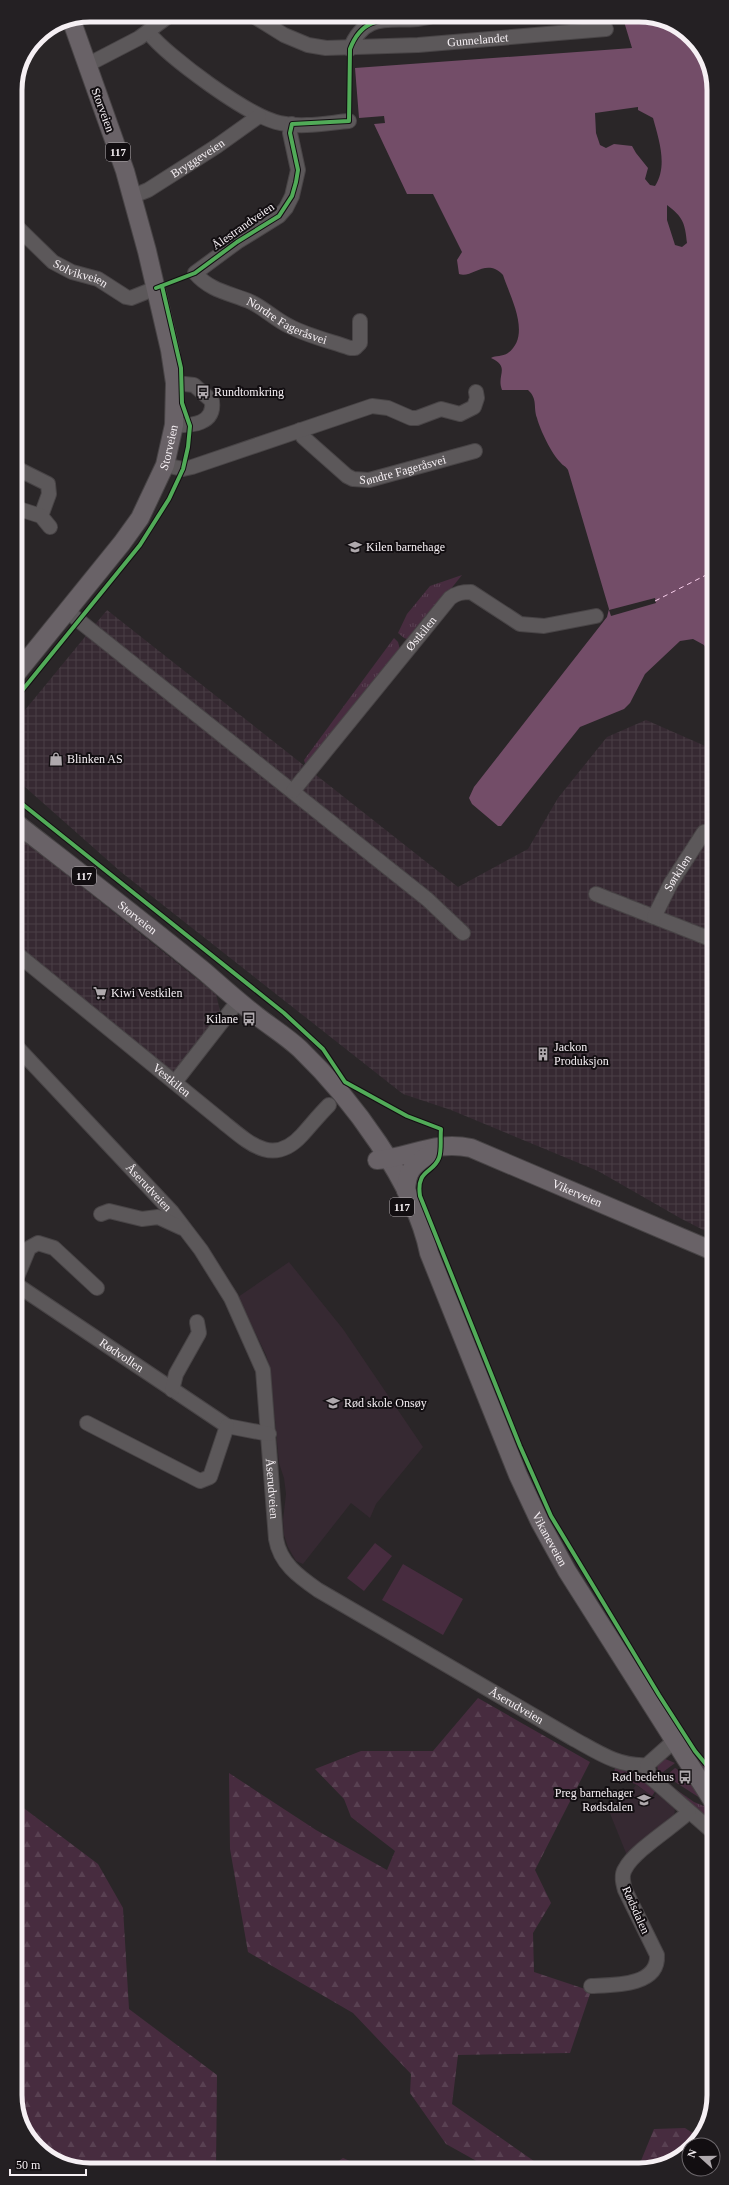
<svg xmlns="http://www.w3.org/2000/svg" width="729" height="2185" viewBox="0 0 729 2185" font-family="Georgia,serif">
  <style>
    .built { fill: #362932 }
    .industrial { fill: url(#industrial-grid) }
    .grass { fill: url(#grass-tufts) }
    .forest { fill: url(#forest-firs) }
    .pitch { fill: #472c3f }
    .water { fill: #734d68; fill-rule: evenodd }
    .pier { fill: #2a2628 }
    .lines { fill: none; stroke-linecap: round; stroke-linejoin: round }
    .ferry { stroke: #f9cfec; stroke-width: 1; stroke-dasharray: 5 4; stroke-linecap: butt }
    .minor-casing { stroke: #484446; stroke-width: 16 }
    .major-casing { stroke: #484446; stroke-width: 20 }
    .minor { stroke: #5c585a; stroke-width: 14 }
    .major { stroke: #696267; stroke-width: 18 }
    .cycleway-casing { stroke: #120e11; stroke-width: 6 }
    .cycleway { stroke: #51ab58; stroke-width: 4 }
    .labels { text-anchor: middle; stroke-width: 4; stroke-linejoin: round; paint-order: stroke }
    .shield { fill: #120e11; stroke: #b2acb0; stroke-width: 1 }
    .shield-label { font-size: 11px; font-weight: bold; fill: #f6f0f4 }
    .street-label { font-size: 12px; fill: #f6f0f4; stroke: #120e11 }
    .poi-label { font-size: 12px; fill: #f6f0f4; stroke: #120e11; text-anchor: start }
    .rim { fill: none; stroke: #f6f0f4; stroke-width: 5 }
  </style>
  <defs>
    <pattern id="industrial-grid" width="8" height="8" patternUnits="userSpaceOnUse"><rect width="8" height="8" fill="#362932"/><path d="M0 4h8M4 0v8" fill="none" stroke="#4a3e46"/></pattern>
    <pattern id="grass-tufts" width="24" height="20" patternUnits="userSpaceOnUse"><rect width="24" height="20" fill="#472c3f"/><path d="M3 7l-1-3M5 7V3M7 7l1-3M15 17l-1-3M17 17v-4M19 17l1-3" fill="none" stroke="#594152"/></pattern>
    <pattern id="forest-firs" width="22" height="20" patternUnits="userSpaceOnUse"><rect width="22" height="20" fill="#472c3f"/><path d="M5 1l3.5 6h-7zM16 11l3.5 6h-7z" fill="#594152"/></pattern>
  </defs>
  <rect width="100%" height="100%" fill="#2a2628"/>
  <g class="built">
    <path d="M289,1262l54,67 80,118 -47,57 -6,14 -19,-15 -48,61 -7,-3 -8,-14 -4,-12 -1,-15 3,-26 -2,-16 -5,-15 -9,-95 -4,-13 -28,-58z"/>
    <path d="M636,1785l18,12 2,-4 19,15 -1,10 -46,40 -21,-52 20,-9z"/>
  </g>
  <g class="industrial">
    <path d="M107,610l351,277 70,-38 30,-51 49,-61 39,-17 66,29 1,486 -33,-17 -82,-47 -147,-61 -48,-16 -282,-222 -105,-93v-58z"/>
    <path d="M16,834l200,160 4,17 -25,37 -30,35 -149,-121z"/>
  </g>
  <g class="grass">
    <path d="M462,575l-52,65 -6,-2 -6,-5 9,-19 23,-28z"/>
    <path d="M394,638l4,4 3,11 -95,114 -2,-7z"/>
    <path d="M657,1698l3,1 40,63 14,15v13z"/>
    <path d="M663,1758l12,5 -12,9 -5,-1 -1,-6z"/>
    <path d="M615,1768l23,6 18,16 -4,6 -15,-11 -23,-11z"/>
    <path d="M675,1768l2,1 10,15 2,-1 12,10 13,19v16l-53,-49 33,23 10,4 -1,-6 -37,-24z"/>
  </g>
  <g class="forest">
    <path d="M478,1698l112,64 -55,108 16,33 -18,30 1,39 57,19 -21,62 -112,2 -6,49 92,64h-55l-43,-24 -36,-51 1,-19 -58,-61 -105,-61 -18,-103 -1,-76 87,57 71,40 8,-19 -44,-34 -7,-18 -29,-30 46,-18h72z"/>
    <path d="M17,1803l81,61 25,44 6,101 88,66 -1,94 -131,1 -44,-19 -23,-37z"/>
    <path d="M685,2128l14,9 -1,4 -40,26 -20,1 16,-39z"/>
    <path d="M343,2158l25,11h-42z"/>
  </g>
  <g class="pitch">
    <path d="M375,1543l17,13 -28,35 -17,-13z"/>
    <path d="M403,1564l60,35 -20,36 -61,-35z"/>
  </g>
  <path class="water" d="M622,15h22l44,19 23,37 1,588 -8,-14 -11,-6 -13,2 -35,33 -15,29 -6,6 -44,18 -79,99h-3l-26,-22 -3,-6 5,-11 133,-170 2,-8 -41,-139c-2,-4 -5,-4 -8,-8 -8,-8 -20,-32 -23,-44 -4,-11 1,-19 -9,-28h-26c-6,-15 9,-23 -11,-32 5,-3 11,-1 17,-5 24,-18 2,-56 -5,-78 -17,-18 -31,4 -44,-1l-2,-14 5,-8 -29,-58h-26l-33,-70 11,-1 -1,-7 -25,2 -4,-50 277,-20zM638,107v3l15,8c6,22 15,48 2,68l-5,-1 -5,-6 3,-11 -12,-15 -4,-7 -18,-2 -8,4 -6,-3 -4,-12 -1,-20zM667,205c16,12 18,18 20,38l-5,4 -7,-2 -8,-25z"/>
  <path class="pier" d="M655,598l1,5 -45,13 -2,-6z"/>
  <g class="lines">
    <path class="ferry" d="M655,601l57,-29"/>
    <g class="minor-casing">
      <g id="minor">
        <path id="s1" d="M252,15l32,20 24,10 18,3 92,-3 188,-16"/>
        <path d="M148,32c20,25 101,85 132,91 22,5 47,0 69,-2"/>
        <path d="M350,49c17,-45 52,-21 85,-34"/>
        <path d="M87,65l52,-27 31,-23"/>
        <path id="s2" d="M292,124l-2,9 8,37 -6,26 -6,12 -7,8 -42,26 -42,31c15,18 35,20 56,29 13,6 25,18 38,24 19,10 41,15 61,22h5l5,-5v-22"/>
        <path id="s3" d="M133,196l15,-6 69,-44 42,-30"/>
        <path id="s4" d="M15,225l38,37 19,10 26,7 28,18 5,1 25,-10"/>
        <path d="M174,425c18,1 41,-1 38,-24l-18,-16 -19,-2"/>
        <path id="s5" d="M300,430l3,7 44,39 6,3 16,1 106,-29"/>
        <path d="M165,465l18,4 9,-2 180,-61 16,2 23,10h6l24,-9 19,5 14,-7 3,-9 -1,-6"/>
        <path d="M16,468l32,16 1,10 -8,22"/>
        <path d="M16,508l25,8 9,11"/>
        <path d="M67,611l311,249 49,39 36,34"/>
        <path id="s6" d="M293,791l157,-193c7,-5 12,-6 21,-6l49,32 24,2 52,-10"/>
        <path d="M596,894l117,46"/>
        <path id="s7" d="M654,917l17,-34 33,-51"/>
        <path id="s8" d="M16,953l207,169c26,21 50,45 79,13 9,-10 17,-20 27,-30"/>
        <path id="s9" d="M16,1046l156,166 29,38 30,48 32,72 13,169c4,24 22,37 42,51l254,148c24,13 46,29 75,27l27,-24"/>
        <path d="M175,1082l64,-82"/>
        <path d="M101,1214l8,-3 33,8 16,-2 24,11"/>
        <path d="M17,1277l12,-29 9,-5 16,5 43,40"/>
        <path id="s10" d="M17,1285l210,141 42,8"/>
        <path d="M172,1390l4,-16 23,-41 -2,-11"/>
        <path d="M87,1423l113,58 10,-4 17,-51"/>
        <path d="M647,1765l3,12 64,56"/>
        <path d="M591,1986c20,-1 68,1 66,-31l-32,-65c-2,-7 -4,-15 0,-21 9,-18 48,-42 64,-57"/>
      </g>
    </g>
    <g class="major-casing">
      <g id="major">
        <path id="s11" d="M16,674l106,-131 18,-25 25,-53 9,-40 1,-42 -5,-33 -23,-99 -22,-80 -54,-152"/>
        <path id="s12" d="M16,823c63,49 127,98 189,149 17,15 34,30 52,44 14,11 29,20 43,33 51,49 115,134 129,204l89,222 22,47 27,49 147,232"/>
        <path id="s13" d="M377,1160c35,-3 58,-20 94,-12l242,103"/>
        <path d="M406,1191c1,-25 10,-26 27,-40"/>
      </g>
    </g>
    <use href="#minor" class="minor"/>
    <use href="#major" class="major"/>
    <g class="cycleway-casing">
      <g id="cycleway">
        <path d="M156,288l39,-15 42,-31 42,-26 13,-20 4,-14 2,-12 -8,-37 2,-9 57,-3 1,-72c17,-45 52,-21 85,-34"/>
        <path d="M16,698l124,-153 29,-46 14,-30 5,-22 2,-21 -8,-23 -1,-35 -19,-82"/>
        <path d="M16,799l268,214 39,36 22,33 62,34 34,13c-1,9 1,21 -2,29 -6,16 -23,11 -19,38l100,250 31,70 108,179 36,56 19,23"/>
      </g>
    </g>
    <use href="#cycleway" class="cycleway"/>
  </g>
  <defs>
    <g id="bus-bare" transform="scale(1.08)"><path d="M-5-6H5V4H4V6H2V4H-2V6H-4V4H-5ZM-3.5-4V0h7V-4ZM-3.5 1.2v1.5H-2V1.2ZM2 1.2v1.5H3.5V1.2Z" fill="#afa9ad" stroke="#120e11" stroke-width="2.5" paint-order="stroke"/></g>
    <g id="school-bare" transform="scale(1.08)"><path d="M0-5L7-2L0 1L-7-2ZM-4 1L0 2.5L4 1V4Q0 6-4 4Z" fill="#afa9ad" stroke="#120e11" stroke-width="2.5" paint-order="stroke"/></g>
    <g id="shop-bare" transform="scale(1.08)"><path d="M-5-2.5h2.3a2.7 3.5 0 0 1 5.4 0H5L5.5 6h-11ZM-1.5-2.5h3a1.5 2.3 0 0 0-3 0Z" fill="#afa9ad" stroke="#120e11" stroke-width="2.5" paint-order="stroke"/></g>
    <g id="supermarket-bare" transform="scale(1.08)"><path d="M-6-5.5h2.5l.6 2H6L4.5 2H-2.5L-4.4-4H-6ZM-1.5 3.2a1.3 1.3 0 1 0 .1 0ZM3 3.2a1.3 1.3 0 1 0 .1 0Z" fill="#afa9ad" stroke="#120e11" stroke-width="2.5" paint-order="stroke"/></g>
    <g id="building-bare" transform="scale(1.08)"><path d="M-4-6H4V6H1V3H-1V6H-4ZM-2.5-4.3h1.7v1.8h-1.7ZM.8-4.3h1.7v1.8H.8ZM-2.5-1h1.7V.8h-1.7ZM.8-1h1.7V.8H.8Z" fill="#afa9ad" stroke="#120e11" stroke-width="2.5" paint-order="stroke"/></g>
  </defs>
  <g fill-rule="evenodd">
    <use href="#bus-bare" x="203" y="392"/>
    <use href="#school-bare" x="355" y="547"/>
    <use href="#shop-bare" x="56" y="759"/>
    <use href="#supermarket-bare" x="100" y="993"/>
    <use href="#bus-bare" x="249" y="1019"/>
    <use href="#building-bare" x="543" y="1054"/>
    <use href="#school-bare" x="333" y="1403"/>
    <use href="#bus-bare" x="685" y="1777"/>
    <use href="#school-bare" x="644" y="1800"/>
  </g>
  <g class="labels">
    <g class="shield">
      <rect x="106" y="143" width="24" height="18" rx="3"/>
      <rect x="72" y="867" width="24" height="18" rx="3"/>
      <rect x="390" y="1198" width="24" height="18" rx="3"/>
    </g>
    <g class="shield-label">
      <text x="118" y="156">117</text>
      <text x="84" y="880">117</text>
      <text x="402" y="1211">117</text>
    </g>
    <g class="street-label">
      <text dy="4" stroke="none"><textPath href="#s1" startOffset="234">Gunnelandet</textPath></text>
      <text transform="translate(103 110) rotate(70)" y="4">Storveien</text>
      <text dy="4" stroke="none"><textPath href="#s3" startOffset="75">Bryggeveien</textPath></text>
      <text transform="translate(243 226) rotate(-35)" y="4">Ålestrandveien</text>
      <text dy="4" stroke="none"><textPath href="#s4" startOffset="83">Solvikveien</textPath></text>
      <text dy="4" stroke="none"><textPath href="#s2" startOffset="304">Nordre Fageråsvei</textPath></text>
      <text dy="4" stroke="none"><textPath href="#s11" startOffset="276">Storveien</textPath></text>
      <text dy="4" stroke="none"><textPath href="#s5" startOffset="124">Søndre Fageråsvei</textPath></text>
      <text dy="4" stroke="none"><textPath href="#s6" startOffset="203">Østkilen</textPath></text>
      <text dy="4" stroke="none"><textPath href="#s7" startOffset="50">Sørkilen</textPath></text>
      <text dy="4" stroke="none"><textPath href="#s12" startOffset="154">Storveien</textPath></text>
      <text dy="4" stroke="none"><textPath href="#s8" startOffset="201">Vestkilen</textPath></text>
      <text dy="4" stroke="none"><textPath href="#s9" startOffset="194">Åserudveien</textPath></text>
      <text dy="4" stroke="none"><textPath href="#s13" startOffset="211">Vikerveien</textPath></text>
      <text dy="4" stroke="none"><textPath href="#s10" startOffset="126">Rødvollen</textPath></text>
      <text dy="4" stroke="none"><textPath href="#s9" startOffset="530">Åserudveien</textPath></text>
      <text dy="4" stroke="none"><textPath href="#s12" startOffset="918">Vikaneveien</textPath></text>
      <text dy="4" stroke="none"><textPath href="#s9" startOffset="878">Åserudveien</textPath></text>
      <text transform="translate(636 1910) rotate(66)" y="4">Rødsdalen</text>
    </g>
    <g class="poi-label">
      <text x="214" y="396">Rundtomkring</text>
      <text x="366" y="551">Kilen barnehage</text>
      <text x="67" y="763">Blinken AS</text>
      <text x="111" y="997">Kiwi Vestkilen</text>
      <text x="238" y="1023" text-anchor="end">Kilane</text>
      <text x="554" y="1051">Jackon<tspan x="554" dy="14">Produksjon</tspan></text>
      <text x="344" y="1407">Rød skole Onsøy</text>
      <text x="674" y="1781" text-anchor="end">Rød bedehus</text>
      <text x="633" y="1797" text-anchor="end">Preg barnehager<tspan x="633" dy="14">Rødsdalen</tspan></text>
    </g>
  </g>
  <path d="M0 0H729V2185H0ZM90 22H639A68 68 0 0 1 707 90V2095A68 68 0 0 1 639 2163H90A68 68 0 0 1 22 2095V90A68 68 0 0 1 90 22Z" fill="#242023" fill-rule="evenodd"/>
  <path class="rim" d="M90 22H639A68 68 0 0 1 707 90V2095A68 68 0 0 1 639 2163H90A68 68 0 0 1 22 2095V90A68 68 0 0 1 90 22Z"/>
  <g transform="translate(701 2157) rotate(291)"><circle r="19" fill="#120e11" stroke="#6d686c"/>
  <path d="M0-3L7 15L0 10L-7 15Z" fill="#afa9ad"/>
  <text y="-6" font-size="11" font-weight="bold" text-anchor="middle" fill="#f6f0f4">N</text>
  </g>
  <path d="M10 2169v6h76v-6" fill="none" stroke="#f6f0f4" stroke-width="2"/>
  <text x="16" y="2169" font-size="12" fill="#f6f0f4" stroke="#120e11" stroke-width="3" paint-order="stroke">50 m</text>
</svg>
